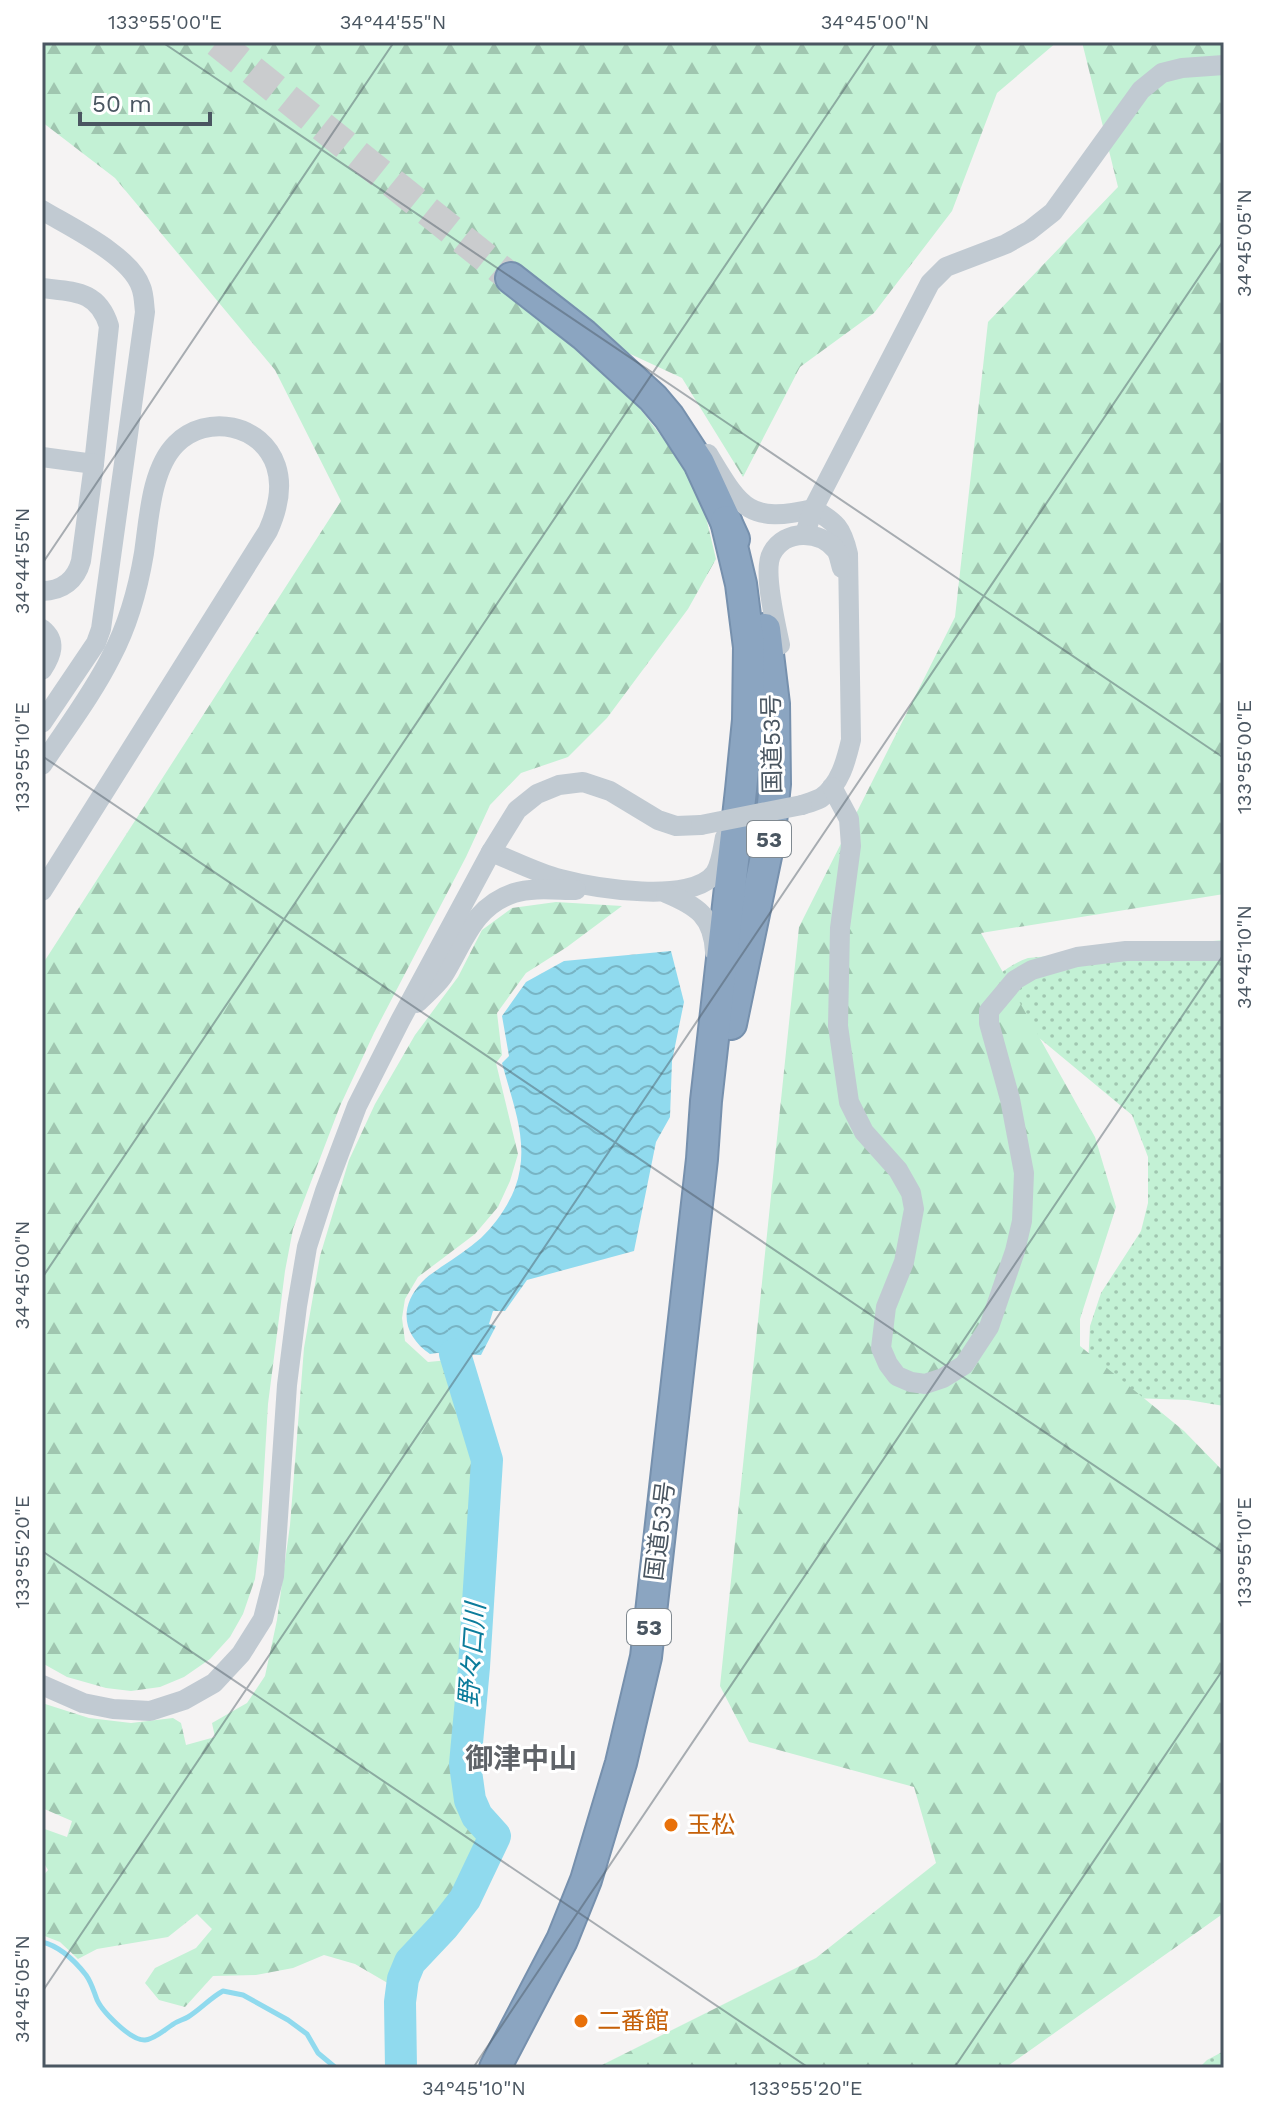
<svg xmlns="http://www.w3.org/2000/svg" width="1266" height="2110" viewBox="0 0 1266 2110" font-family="'Work Sans','Noto Sans JP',sans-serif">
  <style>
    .grass { fill: url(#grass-dots) }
    .forest { fill: url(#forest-firs) }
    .water { fill: url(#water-waves) }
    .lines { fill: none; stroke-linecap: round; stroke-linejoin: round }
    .stream { stroke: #90daee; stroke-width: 5 }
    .river { stroke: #90daee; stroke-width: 32 }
    .highway-tunnel { stroke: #caccce; stroke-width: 30; stroke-dasharray: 30 15; stroke-linecap: butt }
    .highway-casing { stroke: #7690ad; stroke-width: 34 }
    .minor { stroke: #c1cad2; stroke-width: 20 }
    .highway { stroke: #8ba5c1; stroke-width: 30 }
    .minor-bridge { stroke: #c1cad2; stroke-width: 20 }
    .ticks { fill: none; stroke: #4a5661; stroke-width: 2; stroke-opacity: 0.45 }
    .food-dot { fill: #e8710a; stroke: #fff; stroke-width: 3 }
    .labels { text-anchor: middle; stroke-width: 6; stroke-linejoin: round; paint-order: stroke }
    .shield { fill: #fff; stroke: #808990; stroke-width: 2 }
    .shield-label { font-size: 22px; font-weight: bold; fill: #4a5661 }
    .street-label { font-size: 24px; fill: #4a5661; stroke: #fff }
    .food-label { font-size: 24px; fill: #c56008; stroke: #fff; text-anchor: start }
    .water-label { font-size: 26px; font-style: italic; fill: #0c7c9b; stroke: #fff }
    .quarter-label { font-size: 28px; font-weight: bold; fill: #5f6368; stroke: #fff }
    .neatline { fill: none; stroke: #4a5661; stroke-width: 3 }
    .ticks-label { font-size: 20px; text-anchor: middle; fill: #4a5661 }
  </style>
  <defs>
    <pattern id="grass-dots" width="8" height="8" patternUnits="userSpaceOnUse" patternTransform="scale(2)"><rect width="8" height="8" fill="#c3f1d5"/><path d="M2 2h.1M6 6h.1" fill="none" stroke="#a0c6b0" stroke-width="1.8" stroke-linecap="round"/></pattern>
    <pattern id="forest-firs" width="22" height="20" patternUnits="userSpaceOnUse" patternTransform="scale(2)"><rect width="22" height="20" fill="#c3f1d5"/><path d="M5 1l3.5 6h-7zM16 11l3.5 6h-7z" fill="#a0c6b0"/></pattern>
    <pattern id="water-waves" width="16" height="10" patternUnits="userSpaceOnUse" patternTransform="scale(2)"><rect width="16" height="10" fill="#90daee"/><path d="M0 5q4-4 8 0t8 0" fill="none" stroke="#78b4c4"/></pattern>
  </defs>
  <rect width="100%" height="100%" fill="#f5f3f3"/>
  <g class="grass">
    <path d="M1224,940v466l-36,-6 -56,-2 -44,-32 2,-40 11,-33 40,-62 7,-28v-46l-16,-42 -147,-122c8,-17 26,-29 43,-35z"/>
    <path d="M1224,2051v17h-25l8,-8z"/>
  </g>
  <g class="forest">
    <path d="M42,42h1015l-60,51 -45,118 -78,102 -74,54 -57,110 -61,-99 -56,-26 -14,21 75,96 18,44 11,46 -28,50 -81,109 -39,39 -47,16 -31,32 -24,52 -92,176 -34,73 -47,123 -8,42 -17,133 -8,136 -5,39 -12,35 -13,23 -20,22 -26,18 -24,10 -29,4 -25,-3 -39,-11 -25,-14v-698l299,-464 -66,-131 -160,-192 -73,-56z"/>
    <path d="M1082,42h142v852l-243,39 114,204 21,70 -36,112v27l104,85 40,41v441l-219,155h-409l220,-110 120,-95 -22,-76 -165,-45 -29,-56 79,-759 156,-310 33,-295 130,-135z"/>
    <path d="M556,902l66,4 -55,41 -41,26 -29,40 5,42 -6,8 22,91 -8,27 -12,26 -23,27 -57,43 -13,22 -3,19 3,23 23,21 21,-2 30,104 -22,312 9,39 20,24 -28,56 -19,25 -33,33 -15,32 -36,-21 -31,-9 -31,13 -37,7 -43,1 -28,31 -26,-7 -14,-17 10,-15 41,-20 16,-19 -15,-15 -29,23 -71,12 -19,10 -18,-17 -18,-7v-58l6,-7 -6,-10v-32l25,9 5,-16 -30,-13v-105l47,15 42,5 42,-5 8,5 5,22 29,-8 -3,-14 35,-20 18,-27 12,-56 13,-95 14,-177 16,-92 29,-96 26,-56 40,-69 43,-58 24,-47 30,-22z"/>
  </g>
  <path class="water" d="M671,951l13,51 -12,59 -2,56 -14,25 -22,109 -107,29 -22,31h-12l-4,13 7,2 -15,29 -44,-2 -7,1c-27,-19 -32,-46 -8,-72 5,-6 13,-10 19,-15 14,-9 27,-18 40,-29 14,-13 27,-32 34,-50 16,-43 -2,-83 -13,-125l7,-7 -7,-40 24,-34 38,-21z"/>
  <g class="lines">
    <path class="stream" d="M42,1942c17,4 33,19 44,33 5,7 7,14 10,22 4,13 35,44 49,43 10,-1 19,-10 27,-15 5,-4 11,-5 16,-8 13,-8 22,-19 35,-26l20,4 45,25 19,14 11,19 18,15"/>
    <path class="river" d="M401,2068l-1,-66 3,-23 7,-17 34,-36 21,-27 30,-63 -18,-20 -7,-16 -5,-36 9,-97 13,-207 -32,-106"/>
    <path class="highway-tunnel" d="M217,42l294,236"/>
    <g class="highway-casing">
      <g id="highway">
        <path d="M511,278l73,57 69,63 16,19 30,46 35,76"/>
        <path d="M731,1024l38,-182 6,-58 -1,-80 -9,-75"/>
        <path d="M495,2068l67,-128 24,-60 35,-117 25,-106 56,-498 4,-58 35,-311 7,-70 1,-73 -8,-63 -15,-63"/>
      </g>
    </g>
    <g class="minor">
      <path d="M42,210c28,17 88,45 99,77 3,7 3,17 4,25l-44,317 -5,14 -54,80"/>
      <path d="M42,288c32,4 56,2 67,38l-15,138 -13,97c-5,19 -19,30 -39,30"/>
      <path d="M708,454c32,53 40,70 105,55 23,13 29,19 35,45l3,186c-5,21 -11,45 -30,58 -6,3 -13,5 -19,7"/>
      <path d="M42,457l52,7"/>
      <path d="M805,534l8,-25 117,-226 16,-16 60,-23 23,-13 24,-19 88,-122 21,-17 20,-5 42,-3"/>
      <path d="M42,629c15,12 10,26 0,41"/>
      <path d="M780,645c-4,-20 -18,-75 -8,-92 13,-24 48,-23 64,-3 3,4 4,12 6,18"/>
      <path d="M42,765c23,-35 50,-70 69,-108 17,-32 27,-68 33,-104 5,-34 7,-84 32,-109 31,-31 86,-20 100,22 7,21 1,45 -8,65l-226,360"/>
      <path d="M832,787l17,32 2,27 -11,82 -2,98 11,76 15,30 34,38 13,23 3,16 -10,53 -18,45 -5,41 7,16 9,12 14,6 14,2 18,-6 21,-13 25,-38 26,-76 7,-30 2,-48 -14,-74 -21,-76v-12l26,-31 17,-10 45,-13 49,-6h98"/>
      <path d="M491,852c23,9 46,21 69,27 34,9 132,26 155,-6 6,-9 8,-26 10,-36"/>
      <path d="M666,893c31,13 47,23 49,59"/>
      <path d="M417,1003c8,-8 19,-17 26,-27 21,-33 29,-69 71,-83 19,-6 42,-3 62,-3"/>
      <path d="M42,1685l41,18 30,6 37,2 34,-11 30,-17 27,-29 22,-35 11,-43 13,-191 10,-79 10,-59 18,-56 32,-85 43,-85 91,-169 26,-42 20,-16 22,-9 24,-3 27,9 48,29 18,6 25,-1"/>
    </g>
    <use href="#highway" class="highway"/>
    <path class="minor-bridge" d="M701,825l101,-20"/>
  </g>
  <path class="ticks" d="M162,42l1062,716M42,564l352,-522M42,756l1182,797M42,1278l834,-1236M42,1551l767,517M42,1992l1182,-1752M473,2068l751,-1114M954,2068l270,-400"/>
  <g class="food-dot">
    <circle cx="671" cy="1825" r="8"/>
    <circle cx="581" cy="2021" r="8"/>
  </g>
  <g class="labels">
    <g class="shield">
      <rect x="747" y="821" width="44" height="36" rx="6"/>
      <rect x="627" y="1609" width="44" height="36" rx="6"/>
    </g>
    <g class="shield-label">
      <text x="769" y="847">53</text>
      <text x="649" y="1635">53</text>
    </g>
    <g class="street-label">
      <text transform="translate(772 744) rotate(-91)" y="8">国道53号</text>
      <text transform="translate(660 1531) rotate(-83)" y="8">国道53号</text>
    </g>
    <g class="food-label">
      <text x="687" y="1833">玉松</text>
      <text x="597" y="2029">二番館</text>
    </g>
    <g class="water-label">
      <text transform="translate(472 1655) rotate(-86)" y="9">野々口川</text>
    </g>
    <g class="quarter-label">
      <text x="521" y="1768">御津中山</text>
    </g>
  </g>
  <rect width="1266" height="2110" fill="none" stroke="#ffffff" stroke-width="88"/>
  <path d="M80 112v12h130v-12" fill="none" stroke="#4a5661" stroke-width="4"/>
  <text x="92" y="112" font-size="24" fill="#4a5661" stroke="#ffffff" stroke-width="6" paint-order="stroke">50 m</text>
  <rect x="44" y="44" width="1178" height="2022" class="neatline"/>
  <g class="ticks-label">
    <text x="165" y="29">133°55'00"E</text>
    <text x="393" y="29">34°44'55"N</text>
    <text x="875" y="29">34°45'00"N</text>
    <text transform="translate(1244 243) rotate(-90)" y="7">34°45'05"N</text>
    <text transform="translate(22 561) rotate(-90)" y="7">34°44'55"N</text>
    <text transform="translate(1244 757) rotate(-90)" y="7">133°55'00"E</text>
    <text transform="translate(22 757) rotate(-90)" y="7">133°55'10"E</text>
    <text transform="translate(1244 957) rotate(-90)" y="7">34°45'10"N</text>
    <text transform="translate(22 1275) rotate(-90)" y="7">34°45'00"N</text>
    <text transform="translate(1244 1552) rotate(-90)" y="7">133°55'10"E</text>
    <text transform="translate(22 1552) rotate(-90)" y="7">133°55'20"E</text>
    <text transform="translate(22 1989) rotate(-90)" y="7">34°45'05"N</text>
    <text x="474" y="2095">34°45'10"N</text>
    <text x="806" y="2095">133°55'20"E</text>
  </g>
</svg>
